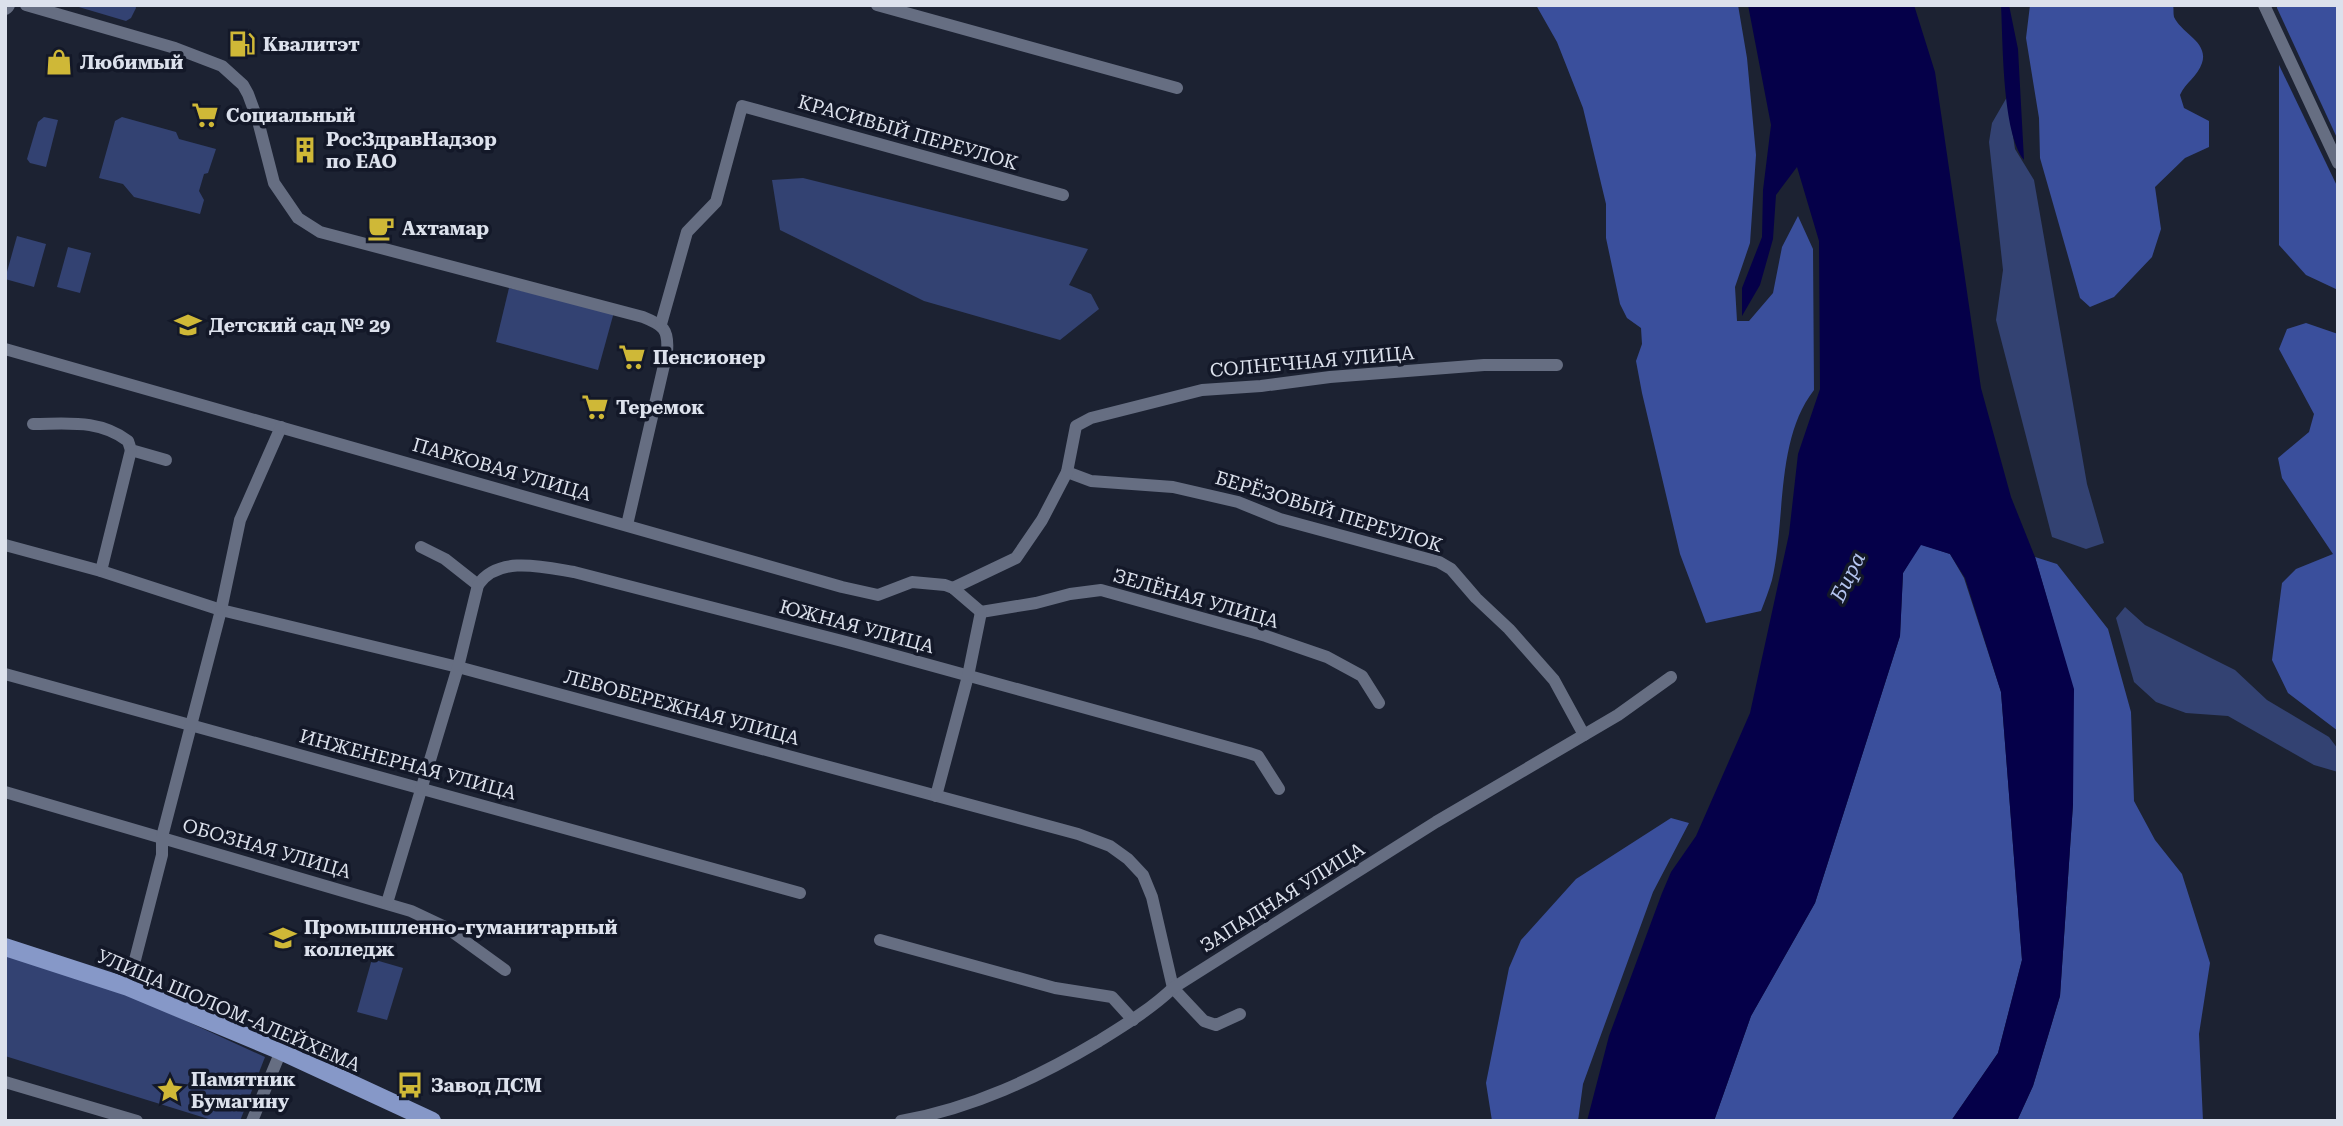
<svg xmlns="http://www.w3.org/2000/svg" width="2343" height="1126" viewBox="0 0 2343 1126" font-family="'Roboto Serif',serif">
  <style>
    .green { fill: #334272 }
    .forest { fill: #3a4f9c }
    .water { fill: #050049 }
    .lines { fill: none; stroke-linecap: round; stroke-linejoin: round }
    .street { stroke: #666e82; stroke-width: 12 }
    .secondary { stroke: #666e82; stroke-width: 16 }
    .primary { stroke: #8698c8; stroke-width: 18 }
    .labels { text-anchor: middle; stroke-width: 7; stroke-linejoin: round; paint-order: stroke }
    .poi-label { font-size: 19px; font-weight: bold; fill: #dce1ec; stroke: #131828; text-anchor: start }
    .street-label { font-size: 19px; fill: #dce1ec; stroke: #131828 }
    .water-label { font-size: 21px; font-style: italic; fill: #b4c4ef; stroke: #131828 }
  </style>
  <rect width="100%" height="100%" fill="#1c2232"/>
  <g class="green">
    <path d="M72,5h63l1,3 -5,10 -5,3z"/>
    <path d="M2007,97l8,52 19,31 53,304 17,59 -18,6 -34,-12 -56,-217 7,-50 -14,-128 3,-19z"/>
    <path d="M44,117l14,3 -12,47 -16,-4 -3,-4 11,-37z"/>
    <path d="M122,117l54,15 3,7 37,10 -8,24 -4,1 -5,17 5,9 -4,14 -66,-17 -11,-13 -24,-6 16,-57z"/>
    <path d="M803,178l285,71 -19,36 22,9 8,15 -39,31 -136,-39 -144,-71 -8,-50z"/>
    <path d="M17,236l29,8 -12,43 -29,-8z"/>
    <path d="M68,247l23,6 -11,40 -23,-6z"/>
    <path d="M509,288l105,24 -16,58 -102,-28z"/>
    <path d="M2125,607l20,18 90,45 32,30 62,37 9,12v23l-24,-7 -86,-49 -42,-3 -30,-11 -22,-20 -18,-64z"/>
    <path d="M5,954l120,39 140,64 -25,64h-25l-210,-65z"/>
    <path d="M372,959l31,9 -16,52 -30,-8z"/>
  </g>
  <g class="forest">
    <path d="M1536,5h202l9,53 9,97 -6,88 -15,44 2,34h12l24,-28 9,-46 16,-31 15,33 1,141c-39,50 -28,131 -42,190 -3,10 -7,21 -11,31l-55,12 -26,-69 -38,-161 -6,-32 6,-17 -1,-16 -14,-10 -7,-14 -14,-66v-34l-23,-96 -26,-66z"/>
    <path d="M2030,5h143c1,4 0,8 1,12 7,16 35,25 28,46 -4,13 -17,20 -22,32l4,13 25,13v26l-24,11 -30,29 6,42 -9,28 -38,40 -24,10 -10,-9 -40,-140 -1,-40 -13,-80z"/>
    <path d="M2277,5h61v135l-61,-132z"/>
    <path d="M2279,65l59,123v102l-32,-15 -27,-30z"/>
    <path d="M2306,323l32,11v397l-50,-38 -16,-33 10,-77 14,-14 37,-15 -51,-76 -4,-20 31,-26 5,-18 -35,-65 8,-20z"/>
    <path d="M1920,544l30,10 14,24 37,114 21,268 -24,93 -47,68h-237l37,-105 64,-113 85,-267 3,-63z"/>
    <path d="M2035,557l22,7 51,65 23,83 3,89 21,39 27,34 28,89 -11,71 4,87h-186l16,-35 27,-90 13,-192v-115z"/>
    <path d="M1671,818l18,5 -36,69 -70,192 -5,37h-86l-6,-38 23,-115 12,-28 55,-61z"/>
  </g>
  <g class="water">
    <path d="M1748,5h166l21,67 46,316 30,109 24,60 39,132 -1,115 -13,192 -27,90 -16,35h-66l47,-68 24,-93 -21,-268 -36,-114 -15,-24 -29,-9 -18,28 -3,63 -85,267 -64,113 -37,105h-127l22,-85 53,-143 9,-21 25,-36 54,-123 39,-179 9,-80 22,-65 -1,-148 -22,-74 -21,28 -3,44 -13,46 -18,31v-28l20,-51 1,-47 8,-65z"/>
    <path d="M2001,5h8l9,44 6,111c-22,-27 -21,-118 -23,-155z"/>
  </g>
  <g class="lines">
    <g class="street">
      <path d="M26,5l149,43 47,18 21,19 5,9 10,27 16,62 24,35 22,14 323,85c20,8 26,12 24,35l-40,173"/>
      <path d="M877,5l300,83"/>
      <path d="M2264,5l74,158"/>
      <path d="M661,324l26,-92 29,-30 26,-96 321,89"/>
      <path d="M5,349l837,238 36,8 34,-13 33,3 8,3 28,24"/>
      <path d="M33,424c34,0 66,-5 95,17l3,9 35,10"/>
      <path d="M1067,472l24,9 82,6 65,15 42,17 159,43 12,7 25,29 33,31 45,51 30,55"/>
      <path d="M5,545l96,26 120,39 237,57 620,167 32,12 18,13 15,16 9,22 21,91 31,33 12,4 24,-11"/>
      <path d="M421,547l24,12 33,26c20,-30 66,-18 96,-13l272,70 403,111 9,3 21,33"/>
      <path d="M101,571l30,-121"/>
      <path d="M953,588l63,-30 26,-38 25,-48 9,-46 15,-8 111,-28 59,-4 69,-9 154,-12h73"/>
      <path d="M981,612l55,-9 34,-9 31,-4 165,46 61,21 35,19 17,27"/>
      <path d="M5,674l795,219"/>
      <path d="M5,792l406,119 36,17 58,42"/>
      <path d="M936,796l32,-120 13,-64"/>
      <path d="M387,903l71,-236 20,-82"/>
      <path d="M880,940l175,48 57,9 21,23"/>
      <path d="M128,987l34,-132v-18l59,-227 19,-90 41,-93"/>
      <path d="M5,1082l132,39"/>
      <path d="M252,1121l29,-70"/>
      <path d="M901,1121c72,-13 136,-43 198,-80 27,-17 52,-32 74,-53l263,-166 182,-107 53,-38"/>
    </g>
    <path class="secondary" d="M5,7l2,-2"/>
    <path class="primary" d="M5,947l123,40 153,64 151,70"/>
  </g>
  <defs>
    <g id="fuel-bare" transform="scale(2.1)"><path d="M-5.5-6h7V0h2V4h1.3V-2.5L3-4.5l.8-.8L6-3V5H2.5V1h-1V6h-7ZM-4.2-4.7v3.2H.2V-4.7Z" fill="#cfb837" stroke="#131828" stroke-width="2.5" paint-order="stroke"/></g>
    <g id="shop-bare" transform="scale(2.1)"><path d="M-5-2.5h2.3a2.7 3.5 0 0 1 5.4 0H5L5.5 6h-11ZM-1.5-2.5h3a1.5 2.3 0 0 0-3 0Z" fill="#cfb837" stroke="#131828" stroke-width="2.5" paint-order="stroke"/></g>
    <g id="supermarket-bare" transform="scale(2.1)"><path d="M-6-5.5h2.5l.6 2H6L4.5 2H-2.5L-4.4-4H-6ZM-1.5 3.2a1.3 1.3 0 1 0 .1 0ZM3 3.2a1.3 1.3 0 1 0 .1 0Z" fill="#cfb837" stroke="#131828" stroke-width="2.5" paint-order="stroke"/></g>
    <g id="building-bare" transform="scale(2.1)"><path d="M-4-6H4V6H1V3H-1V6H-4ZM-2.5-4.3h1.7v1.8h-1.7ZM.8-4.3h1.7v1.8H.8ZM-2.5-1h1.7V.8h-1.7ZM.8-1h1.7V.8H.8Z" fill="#cfb837" stroke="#131828" stroke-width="2.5" paint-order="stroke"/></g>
    <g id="cafe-bare" transform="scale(2.1)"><path d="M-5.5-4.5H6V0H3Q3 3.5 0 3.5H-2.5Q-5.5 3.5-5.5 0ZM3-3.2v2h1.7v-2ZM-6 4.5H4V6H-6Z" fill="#cfb837" stroke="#131828" stroke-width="2.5" paint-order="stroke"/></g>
    <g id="school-bare" transform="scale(2.1)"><path d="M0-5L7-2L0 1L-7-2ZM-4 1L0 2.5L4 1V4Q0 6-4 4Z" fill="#cfb837" stroke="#131828" stroke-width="2.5" paint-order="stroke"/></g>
    <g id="university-bare" transform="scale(2.1)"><path d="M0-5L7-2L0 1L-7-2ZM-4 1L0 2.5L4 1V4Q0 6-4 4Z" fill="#cfb837" stroke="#131828" stroke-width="2.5" paint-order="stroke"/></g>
    <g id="bus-bare" transform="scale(2.1)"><path d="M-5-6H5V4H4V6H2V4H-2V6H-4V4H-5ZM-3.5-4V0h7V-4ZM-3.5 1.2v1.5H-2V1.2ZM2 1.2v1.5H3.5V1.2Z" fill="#cfb837" stroke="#131828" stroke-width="2.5" paint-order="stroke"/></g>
    <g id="sight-bare" transform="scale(2.1)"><path d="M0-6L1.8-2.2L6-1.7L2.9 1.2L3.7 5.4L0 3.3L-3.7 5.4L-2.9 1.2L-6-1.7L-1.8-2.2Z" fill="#cfb837" stroke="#131828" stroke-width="2.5" paint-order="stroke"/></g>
  </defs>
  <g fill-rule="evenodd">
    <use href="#fuel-bare" x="242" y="44"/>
    <use href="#shop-bare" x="59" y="62"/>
    <use href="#supermarket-bare" x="205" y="115"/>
    <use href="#building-bare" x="305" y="150"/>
    <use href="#cafe-bare" x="381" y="228"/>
    <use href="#school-bare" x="188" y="325"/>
    <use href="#supermarket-bare" x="632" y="357"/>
    <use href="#supermarket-bare" x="595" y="407"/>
    <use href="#university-bare" x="283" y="938"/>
    <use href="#bus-bare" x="410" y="1085"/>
    <use href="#sight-bare" x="170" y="1090"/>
  </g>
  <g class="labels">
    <g class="poi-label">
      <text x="263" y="51">Квалитэт</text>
      <text x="80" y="69">Любимый</text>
      <text x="226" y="122">Социальный</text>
      <text x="326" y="146">РосЗдравНадзор<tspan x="326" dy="22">по ЕАО</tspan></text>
      <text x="402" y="235">Ахтамар</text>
      <text x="209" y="332">Детский сад № 29</text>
      <text x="653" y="364">Пенсионер</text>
      <text x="616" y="414">Теремок</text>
      <text x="304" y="934">Промышленно-гуманитарный<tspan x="304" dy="22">колледж</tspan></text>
      <text x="191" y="1086">Памятник<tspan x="191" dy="22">Бумагину</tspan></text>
      <text x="431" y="1092">Завод ДСМ</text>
    </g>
    <g class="street-label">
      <text transform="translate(908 132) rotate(16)" y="7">КРАСИВЫЙ ПЕРЕУЛОК</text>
      <text transform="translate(1312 361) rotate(-5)" y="7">СОЛНЕЧНАЯ УЛИЦА</text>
      <text transform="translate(502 469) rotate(16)" y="7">ПАРКОВАЯ УЛИЦА</text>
      <text transform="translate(1329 511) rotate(17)" y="7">БЕРЁЗОВЫЙ ПЕРЕУЛОК</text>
      <text transform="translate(1196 598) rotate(16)" y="7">ЗЕЛЁНАЯ УЛИЦА</text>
      <text transform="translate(857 626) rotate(15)" y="7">ЮЖНАЯ УЛИЦА</text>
      <text transform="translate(682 707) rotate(15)" y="7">ЛЕВОБЕРЕЖНАЯ УЛИЦА</text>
      <text transform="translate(408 764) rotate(15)" y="7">ИНЖЕНЕРНАЯ УЛИЦА</text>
      <text transform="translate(267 848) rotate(16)" y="7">ОБОЗНАЯ УЛИЦА</text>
      <text transform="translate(1282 897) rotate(-32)" y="7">ЗАПАДНАЯ УЛИЦА</text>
      <text transform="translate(229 1010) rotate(23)" y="7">УЛИЦА ШОЛОМ-АЛЕЙХЕМА</text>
    </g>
    <g class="water-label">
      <text transform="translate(1848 577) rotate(-64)" y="7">Бира</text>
    </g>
  </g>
  <rect width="2343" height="1126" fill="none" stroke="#dce1ec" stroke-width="14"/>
</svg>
